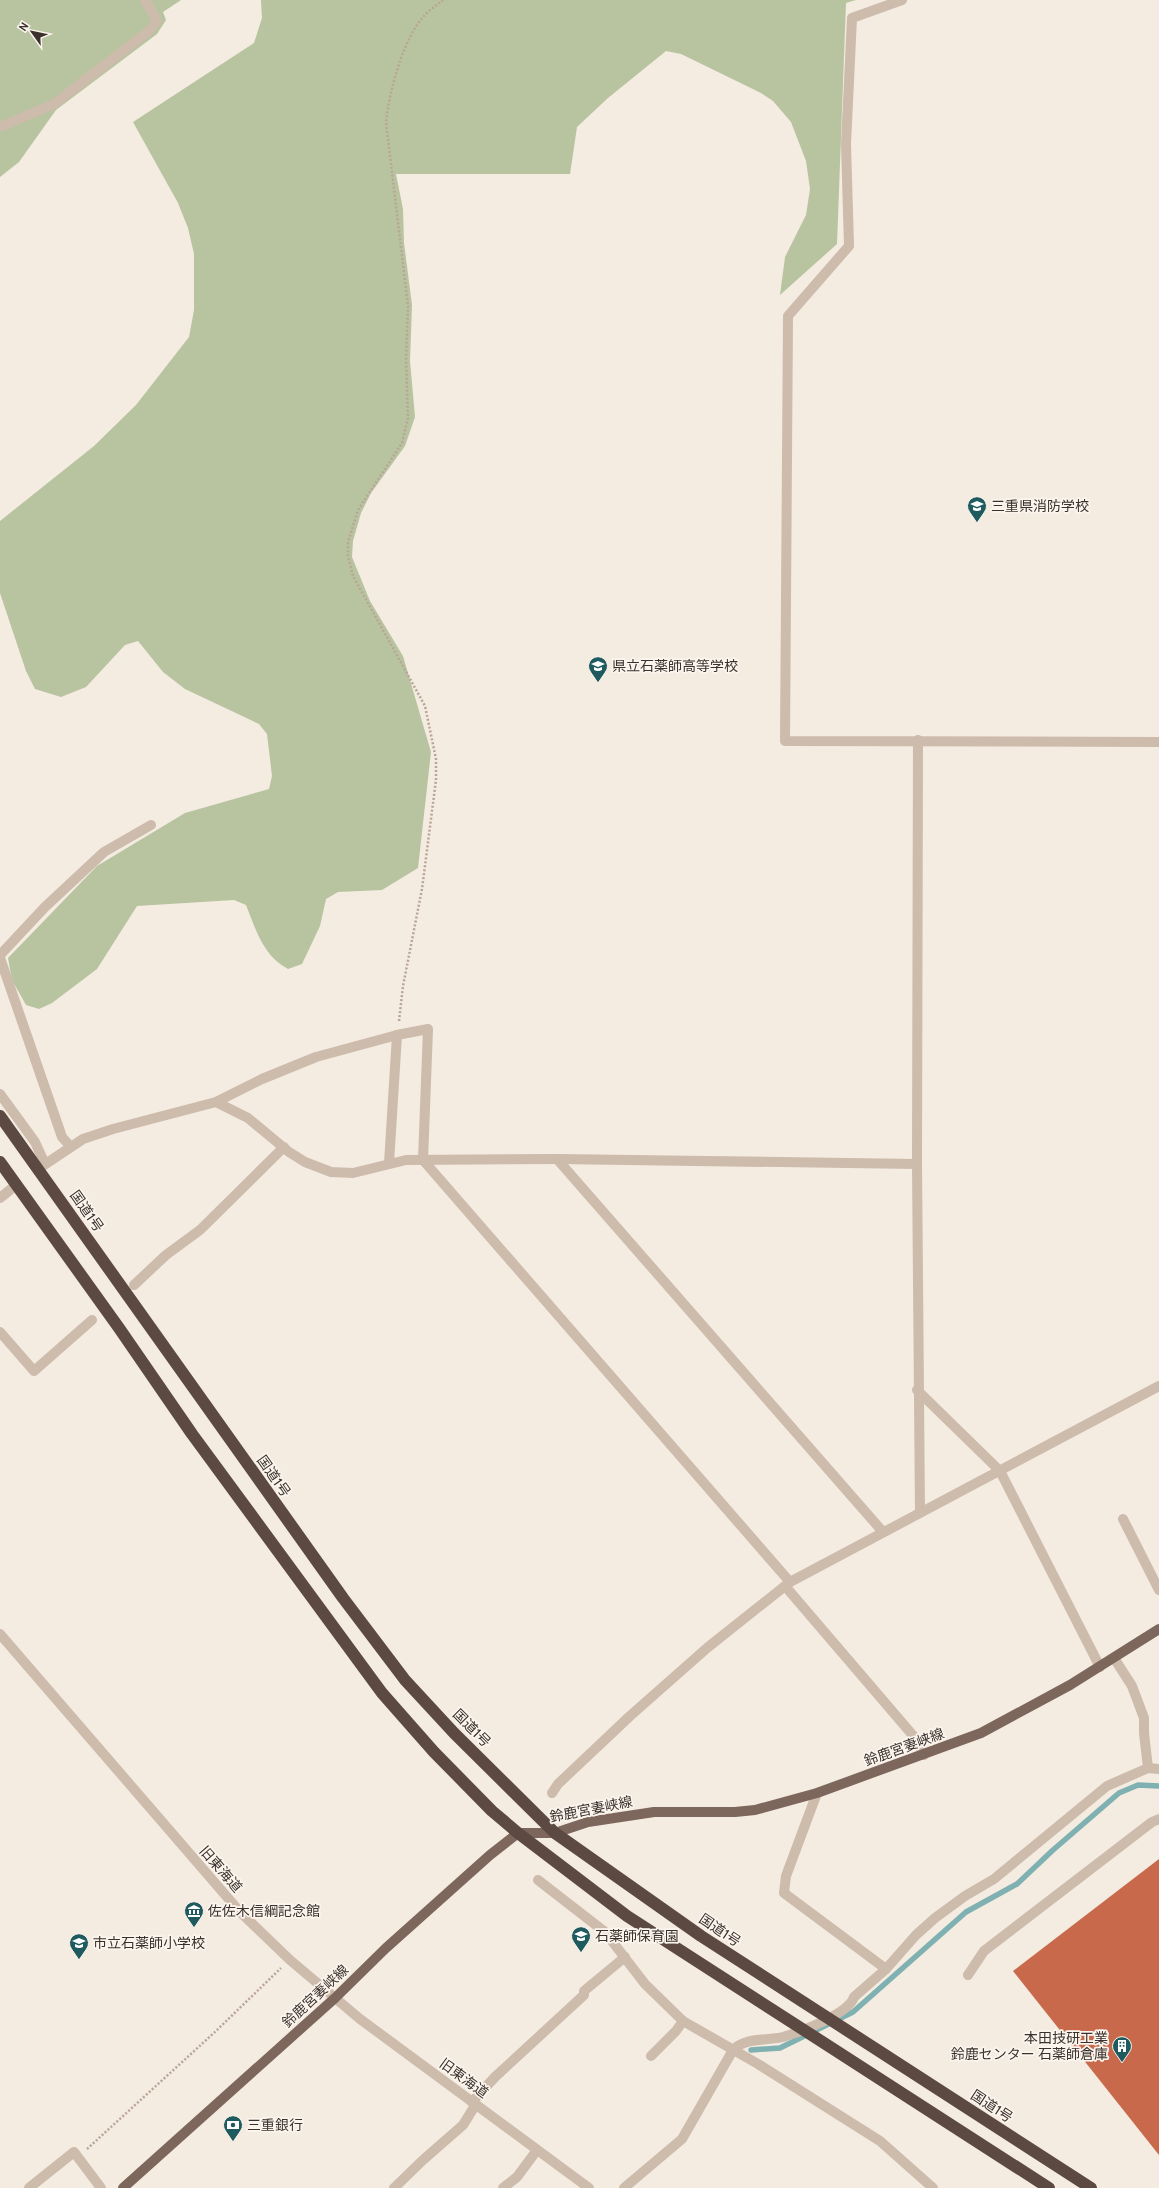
<svg xmlns="http://www.w3.org/2000/svg" width="1159" height="2188" viewBox="0 0 1159 2188" font-family="Cabin,'Noto Sans JP',sans-serif">
  <style>
    .green { fill: #b8c4a0 }
    .lines { fill: none; stroke-linecap: round; stroke-linejoin: round }
    .stream { stroke: #7fb0b2; stroke-width: 5.5 }
    .building { fill: #c8694b }
    .path { stroke: #b9a596; stroke-width: 2.5; stroke-dasharray: 2 2; stroke-linecap: butt }
    .minor { stroke: #cdbbac; stroke-width: 10 }
    .major { stroke: #7d675c; stroke-width: 10 }
    .highway { stroke: #5c4a42; stroke-width: 12 }
    .labels { text-anchor: middle; stroke-width: 3.5; stroke-linejoin: round; paint-order: stroke }
    .poi-label { font-size: 14px; fill: #3b302b; stroke: #fbf5ee; text-anchor: start }
    .street-label { font-size: 14px; fill: #3b302b; stroke: #fbf5ee }
  </style>
  <rect width="100%" height="100%" fill="#f4ebe1"/>
  <g class="green">
    <path d="M0,0h181l-18,12 3,8 -9,14 -101,76 -37,52 -19,15z"/>
    <path d="M261,0h595l-10,3 -9,241 -57,51 5,-38 21,-42 4,-26 -4,-28 -15,-39 -18,-21 -12,-8 -80,-39 -15,-3 -58,47 -31,29 -7,47h-174l7,35 1,34 8,62 -2,56 5,56 -10,29 -34,47 -10,20 -8,28 -1,16 18,44 33,55 28,96 -13,116 -36,22 -44,2 -12,7 -6,27 -18,38 -14,5c-25,-13 -32,-39 -42,-64l-12,-5 -97,6 -40,63 -45,34 -13,6 -13,-4 -14,-25 -4,-22 89,-92 88,-53 84,-24 3,-13 -5,-42 -8,-10 -74,-35 -22,-17 -25,-31 -13,4 -39,42 -25,10 -26,-8 -9,-18 -26,-78v-72l94,-75 42,-41 53,-68 5,-27v-56l-6,-26 -10,-25 -45,-81 121,-79 8,-25z"/>
  </g>
  <g class="lines">
    <path class="stream" d="M751,2050l29,-2 73,-36 113,-100 51,-28 36,-34 66,-57 19,-8 21,1"/>
  </g>
  <path class="building" d="M1159,1859v296l-146,-184z"/>
  <g class="lines">
    <g class="path">
      <path d="M399,1021l4,-35 19,-97 14,-109v-21l-11,-53 -72,-130 -5,-20v-14l10,-32 44,-67 6,-25 -2,-59 2,-53 -22,-184c3,-30 17,-83 38,-106 5,-6 13,-11 19,-16"/>
      <path d="M87,2149l129,-118 65,-63"/>
    </g>
    <g class="minor">
      <path d="M902,0l-50,18 -6,126 3,102 -61,70 -3,425 374,1"/>
      <path d="M0,127l54,-23 95,-73 8,-10 -12,-21"/>
      <path d="M918,740l-1,424 3,349"/>
      <path d="M0,955l45,-48 59,-55 47,-27"/>
      <path d="M0,958l62,179 8,9"/>
      <path d="M0,1094l35,48 10,22"/>
      <path d="M216,1102l32,16 41,34 16,10 26,10 22,1 53,-13 151,-1 360,5"/>
      <path d="M557,1159l326,373"/>
      <path d="M389,1163l8,-128"/>
      <path d="M38,1169l45,-30 30,-10 103,-27 46,-23 54,-22 81,-22 31,-6 -5,131 367,422"/>
      <path d="M0,1198l16,-13"/>
      <path d="M134,1285l32,-30 34,-25 84,-83"/>
      <path d="M0,1332l34,39 58,-51"/>
      <path d="M917,1390l83,81 100,196"/>
      <path d="M1123,1519l36,71"/>
      <path d="M785,1586l131,153 8,16"/>
      <path d="M0,1634l240,278 50,48 70,59 229,169"/>
      <path d="M1114,1658l18,28 12,32v15l4,35"/>
      <path d="M552,1793l6,-9 72,-68 77,-68 83,-66 369,-196"/>
      <path d="M817,1793l-31,83 -2,17 102,76"/>
      <path d="M538,1880l67,52 40,52 38,37 75,43 122,77 53,47"/>
      <path d="M968,1975l16,-24 168,-129 7,-3"/>
      <path d="M651,2056l25,-25 7,-10"/>
      <path d="M472,2102l23,-25 89,-82v-4l41,-34"/>
      <path d="M29,2188l45,-36 27,36"/>
      <path d="M394,2188l29,-28 40,-35 13,-21"/>
      <path d="M503,2188l14,-11 20,-27"/>
      <path d="M624,2188l58,-49 51,-89c13,-13 33,-9 50,-13 17,-5 66,-23 71,-40l32,-28 30,-34 19,-17 30,-22 29,-17 113,-93 41,-18 11,1"/>
    </g>
    <path class="major" d="M123,2188l212,-190 51,-50 104,-93 28,-22h37l33,-11 66,-10h81l20,-2 62,-17 164,-60 89,-48 89,-56"/>
    <g class="highway">
      <path d="M0,1116l343,482 62,82 49,53 101,100 146,103 390,252"/>
      <path d="M0,1162l119,166 73,106 190,259 52,59 58,59 26,22 109,83 422,272"/>
    </g>
  </g>
  <defs>
    <g id="school-pin" transform="scale(1)"><path d="M0 17L-7.5 6A9.5 9.5 0 1 1 7.5 6Z" fill="#1f5a5e" stroke="#fbf5ee"/><path d="M0-5L7-2L0 1L-7-2ZM-4 1L0 2.5L4 1V4Q0 6-4 4Z" fill="#fff"/></g>
    <g id="museum-pin" transform="scale(1)"><path d="M0 17L-7.5 6A9.5 9.5 0 1 1 7.5 6Z" fill="#1f5a5e" stroke="#fbf5ee"/><path d="M0-6L6-3V-2H-6V-3ZM-5-1h2V3h-2ZM-1-1h2V3h-2ZM3-1h2V3H3ZM-6 4H6V6H-6Z" fill="#fff"/></g>
    <g id="building-pin" transform="scale(1)"><path d="M0 17L-7.5 6A9.5 9.5 0 1 1 7.5 6Z" fill="#1f5a5e" stroke="#fbf5ee"/><path d="M-4-6H4V6H1V3H-1V6H-4ZM-2.5-4.3h1.7v1.8h-1.7ZM.8-4.3h1.7v1.8H.8ZM-2.5-1h1.7V.8h-1.7ZM.8-1h1.7V.8H.8Z" fill="#fff"/></g>
    <g id="bank-pin" transform="scale(1)"><path d="M0 17L-7.5 6A9.5 9.5 0 1 1 7.5 6Z" fill="#1f5a5e" stroke="#fbf5ee"/><path d="M-6-4H6V4H-6ZM0-2.3a2.3 2.3 0 1 0 0 4.6a2.3 2.3 0 1 0 0-4.6Z" fill="#fff"/></g>
  </defs>
  <g fill-rule="evenodd">
    <use href="#school-pin" x="977" y="506"/>
    <use href="#school-pin" x="598" y="666"/>
    <use href="#museum-pin" x="194" y="1911"/>
    <use href="#school-pin" x="581" y="1936"/>
    <use href="#school-pin" x="79" y="1943"/>
    <use href="#building-pin" x="1122" y="2046"/>
    <use href="#bank-pin" x="233" y="2125"/>
  </g>
  <g class="labels">
    <g class="poi-label">
      <text x="991" y="511">三重県消防学校</text>
      <text x="612" y="671">県立石薬師高等学校</text>
      <text x="208" y="1916">佐佐木信綱記念館</text>
      <text x="595" y="1941">石薬師保育園</text>
      <text x="93" y="1948">市立石薬師小学校</text>
      <text x="1108" y="2043" text-anchor="end">本田技研工業<tspan x="1108" dy="16">鈴鹿センター 石薬師倉庫</tspan></text>
      <text x="247" y="2130">三重銀行</text>
    </g>
    <g class="street-label">
      <text transform="translate(87 1211) rotate(55)" y="5">国道1号</text>
      <text transform="translate(274 1476) rotate(55)" y="5">国道1号</text>
      <text transform="translate(472 1728) rotate(45)" y="5">国道1号</text>
      <text transform="translate(904 1747) rotate(-20)" y="5">鈴鹿宮妻峡線</text>
      <text transform="translate(591 1809) rotate(-11)" y="5">鈴鹿宮妻峡線</text>
      <text transform="translate(221 1869) rotate(49)" y="5">旧東海道</text>
      <text transform="translate(720 1930) rotate(34)" y="5">国道1号</text>
      <text transform="translate(315 1996) rotate(-43)" y="5">鈴鹿宮妻峡線</text>
      <text transform="translate(464 2078) rotate(36)" y="5">旧東海道</text>
      <text transform="translate(992 2106) rotate(33)" y="5">国道1号</text>
    </g>
  </g>
  <g transform="translate(32 32) rotate(303)" stroke="#fbf5ee" stroke-width="3" paint-order="stroke">
  <path d="M0-3L7 15L0 10L-7 15Z" fill="#3b302b"/>
  <text y="-6" font-size="11" font-weight="bold" text-anchor="middle" fill="#3b302b">N</text>
  </g>
</svg>
